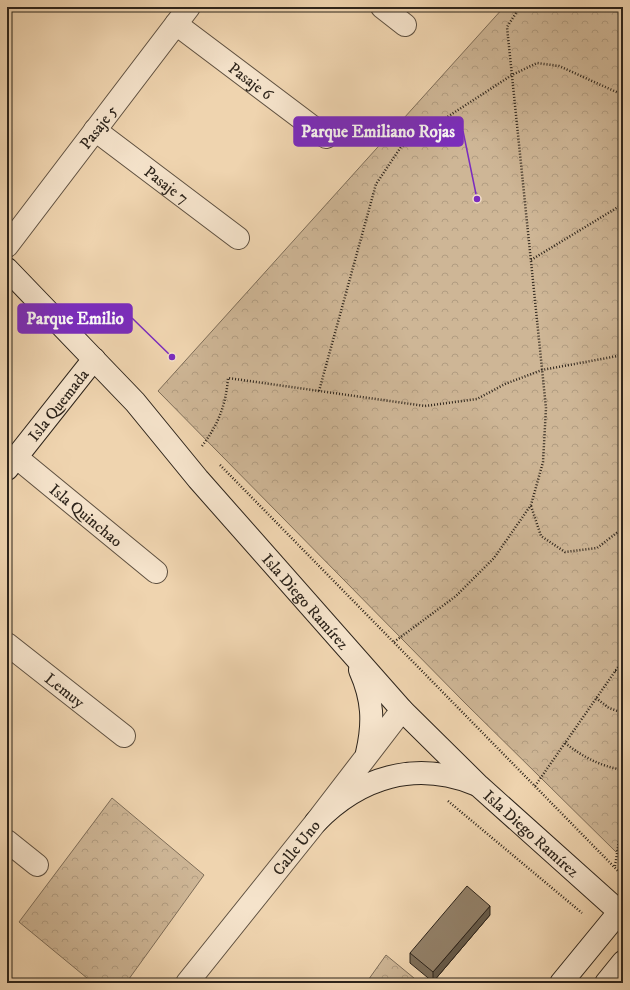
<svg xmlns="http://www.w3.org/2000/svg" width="630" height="990" viewBox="0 0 630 990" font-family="'IM FELL DW Pica',serif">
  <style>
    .park { fill: url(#park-crowns); stroke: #7e6d58 }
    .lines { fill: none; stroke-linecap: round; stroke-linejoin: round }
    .street-casing { stroke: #5e5040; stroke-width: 24 }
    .secondary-casing { stroke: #2d241b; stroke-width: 24 }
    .path { stroke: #2d241b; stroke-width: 2.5; stroke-dasharray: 1 2; stroke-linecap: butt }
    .street { stroke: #f5e3cb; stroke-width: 22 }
    .secondary { stroke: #f5e3cb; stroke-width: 22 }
    .wall { fill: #7e6e59; stroke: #2d241b }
    .shaded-wall { fill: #665a49; stroke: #2d241b }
    .building { fill: #928068; stroke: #2d241b }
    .labels { text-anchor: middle; stroke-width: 3; stroke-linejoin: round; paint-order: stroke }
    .street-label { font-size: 16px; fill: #2d241b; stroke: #f5e3cb }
    .leader { fill: none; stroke: #7b2cbf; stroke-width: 1.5 }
    .callout-dot { fill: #7b2cbf; stroke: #f5e3cb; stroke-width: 1.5 }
    .callout { fill: #7b2cbf; stroke: #7b2cbf; stroke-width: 1.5 }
    .callout-label { font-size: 17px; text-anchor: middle; font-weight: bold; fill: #fff }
  </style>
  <defs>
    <pattern id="park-crowns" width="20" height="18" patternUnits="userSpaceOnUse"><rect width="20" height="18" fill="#ceb696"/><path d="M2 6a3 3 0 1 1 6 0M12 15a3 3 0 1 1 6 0" fill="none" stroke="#b19c81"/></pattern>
  </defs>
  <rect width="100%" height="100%" fill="#efd4af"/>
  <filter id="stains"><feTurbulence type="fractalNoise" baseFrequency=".005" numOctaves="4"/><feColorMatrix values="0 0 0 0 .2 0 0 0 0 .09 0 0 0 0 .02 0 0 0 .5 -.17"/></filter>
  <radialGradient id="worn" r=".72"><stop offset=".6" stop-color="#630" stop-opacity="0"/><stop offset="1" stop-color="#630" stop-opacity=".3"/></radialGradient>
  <g class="park">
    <path d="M504,7h119v836l-7,9 -151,-149 -307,-312z"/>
    <path d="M112,798l92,77 -78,108h-33l-74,-61z"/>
    <path d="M386,955l34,28h-54z"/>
  </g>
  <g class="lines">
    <g class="street-casing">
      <g id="street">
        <path d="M382,7l23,18"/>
        <path id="s1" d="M176,24l150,113"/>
        <path id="s2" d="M95,130l143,108"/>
        <path id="s3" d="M7,246l182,-239"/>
        <path id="s4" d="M16,457l140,115"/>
        <path id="s5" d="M7,644l117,92"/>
        <path d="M7,841l30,24"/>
        <path id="s6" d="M187,983l129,-161 86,-112"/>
      </g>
    </g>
    <g class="secondary-casing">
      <g id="secondary">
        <path id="s7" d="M7,269l128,133 63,77 204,231 77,76 144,129"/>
        <path id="s8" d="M7,469l87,-110"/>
        <path d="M360,670c13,29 14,53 7,83"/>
        <path d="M316,822c44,-45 99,-62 159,-38"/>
        <path d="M561,983l59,-72"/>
        <path d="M606,983l17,-21"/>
      </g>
    </g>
    <g class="path">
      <path d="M531,260l92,-56"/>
      <path d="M319,391l57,-207 25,-37 111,-72 25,-12 22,3 64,29"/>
      <path d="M202,446c16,-21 24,-41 26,-68l197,28 52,-7 28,-15 37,-14 81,-15"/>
      <path d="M220,465l403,411"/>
      <path d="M531,506l10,30 24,16 32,-4 26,-20"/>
      <path d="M394,642l62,-46 38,-38 37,-53 12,-43 3,-54 -39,-381 13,-20"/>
      <path d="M615,671l8,1"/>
      <path d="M596,698l13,10 14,5"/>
      <path d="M565,743c18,14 35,23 58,27"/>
      <path d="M535,786l88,-126"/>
      <path d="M448,801l134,112"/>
      <path d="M615,866l8,-49"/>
    </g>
    <use href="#street" class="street"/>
    <use href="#secondary" class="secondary"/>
  </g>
  <path class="wall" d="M490,915l-57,67 -23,-19v-10z"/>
  <path class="shaded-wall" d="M490,906v9l-57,67v-10z"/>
  <path class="building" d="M467,886l23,20 -57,66 -23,-19z"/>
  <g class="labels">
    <g class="street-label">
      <text dy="6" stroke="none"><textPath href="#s1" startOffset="94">Pasaje 6</textPath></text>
      <text dy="6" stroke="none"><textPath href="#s3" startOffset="150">Pasaje 5</textPath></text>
      <text dy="6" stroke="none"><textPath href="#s2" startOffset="90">Pasaje 7</textPath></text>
      <text dy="6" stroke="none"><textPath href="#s8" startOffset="82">Isla Quemada</textPath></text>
      <text dy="6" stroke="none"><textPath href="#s4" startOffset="91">Isla Quinchao</textPath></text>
      <text dy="6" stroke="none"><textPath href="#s7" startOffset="447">Isla Diego Ramírez</textPath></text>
      <text dy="6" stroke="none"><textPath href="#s5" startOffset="74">Lemuy</textPath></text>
      <text dy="6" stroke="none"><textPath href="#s7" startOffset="771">Isla Diego Ramírez</textPath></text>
      <text dy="6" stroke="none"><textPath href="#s6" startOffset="174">Calle Uno</textPath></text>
    </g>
  </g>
  <path class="leader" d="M477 199L463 131M172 357L132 318"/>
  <g class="callout-dot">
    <circle cx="477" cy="199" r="4"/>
    <circle cx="172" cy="357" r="4"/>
  </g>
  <g class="callout">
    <rect x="294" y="117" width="169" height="29" rx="4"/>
    <rect x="18" y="304" width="114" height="29" rx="4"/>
  </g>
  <g class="callout-label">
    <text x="378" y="137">Parque Emiliano Rojas</text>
    <text x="75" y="324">Parque Emilio</text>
  </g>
  <rect width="630" height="990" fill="none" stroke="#efd4af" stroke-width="24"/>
  <rect x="8" y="8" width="614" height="974" fill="none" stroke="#2d241b" stroke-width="2"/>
  <rect x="12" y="12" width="606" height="966" fill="none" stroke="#2d241b"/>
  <rect width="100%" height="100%" filter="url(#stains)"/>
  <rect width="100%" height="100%" fill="url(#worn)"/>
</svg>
